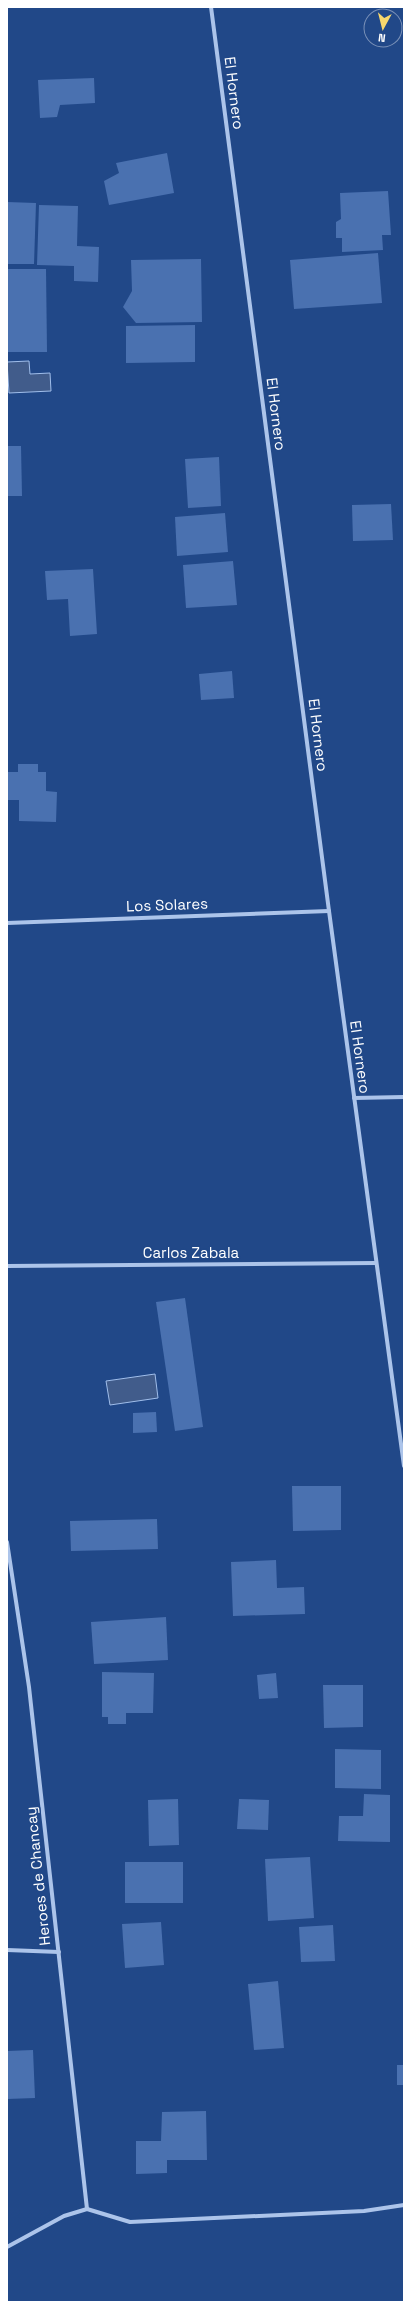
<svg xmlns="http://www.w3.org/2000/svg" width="411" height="2309" viewBox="0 0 411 2309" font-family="'Space Grotesk',sans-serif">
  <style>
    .water { fill: #415c8b; stroke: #a0beeb }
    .building { fill: #4a71b0 }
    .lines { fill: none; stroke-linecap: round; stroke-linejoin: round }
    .street { stroke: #acc4ea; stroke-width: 4 }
    .labels { text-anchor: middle; stroke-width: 3; stroke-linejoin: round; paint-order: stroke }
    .street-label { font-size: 15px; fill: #fff; stroke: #214888 }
  </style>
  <rect width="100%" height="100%" fill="#214888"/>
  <g class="water">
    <path d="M29,361l1,13 20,-1 1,18 -42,2 -2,-31z"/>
    <path d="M155,1374l3,24 -48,7 -4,-24z"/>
  </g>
  <g class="building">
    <path d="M94,78l1,25 -35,2 -3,12 -17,1 -2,-38z"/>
    <path d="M167,153l7,40 -65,12 -5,-24 15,-8 -3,-10z"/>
    <path d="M388,191l3,44h-9l1,15 -41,2v-14h-6v-16l5,-3 -1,-26z"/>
    <path d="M7,202l29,1 -2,61h-27z"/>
    <path d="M39,205l39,1 -1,40 22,1 -1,35 -24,-1v-15l-37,-1z"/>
    <path d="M378,253l4,50 -88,6 -4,-49z"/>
    <path d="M201,259l1,63 -66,1 -13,-16 9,-16 -1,-31z"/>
    <path d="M7,269h39l1,83h-40z"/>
    <path d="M195,325v37l-69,1v-37z"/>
    <path d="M7,446h14l1,50h-15z"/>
    <path d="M219,457l2,49 -33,2 -3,-49z"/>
    <path d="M391,504l2,36 -40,1 -1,-36z"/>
    <path d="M225,513l3,39 -51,4 -2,-39z"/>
    <path d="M233,561l4,44 -51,3 -3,-43z"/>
    <path d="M93,569l4,65 -27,2 -2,-37 -21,1 -2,-29z"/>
    <path d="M232,671l2,27 -33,2 -2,-26z"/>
    <path d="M18,764h20v8h8v19l11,1 -1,30 -37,-1v-21h-12v-28h11z"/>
    <path d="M185,1298l18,129 -28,4 -19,-129z"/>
    <path d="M156,1412l1,20 -24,1v-20z"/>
    <path d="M292,1486h49v44l-48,1z"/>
    <path d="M157,1519l1,30 -87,2 -1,-30z"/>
    <path d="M276,1560l1,28 27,-1 1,27 -72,2 -2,-54z"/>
    <path d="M166,1617l2,43 -74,4 -3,-42z"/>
    <path d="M102,1672l52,1 -1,40h-27v11h-18v-7h-6z"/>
    <path d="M276,1673l2,25 -19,1 -2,-24z"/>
    <path d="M323,1685h40v42l-39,1z"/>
    <path d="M335,1749l46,1v39l-46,-1z"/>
    <path d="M364,1794l26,1v47l-52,-1 1,-25h24z"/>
    <path d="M178,1799l1,46 -30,1 -1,-46z"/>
    <path d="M239,1799l30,1 -1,30 -31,-1z"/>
    <path d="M310,1857l4,61 -46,3 -3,-62z"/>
    <rect x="125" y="1862" width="58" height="41"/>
    <path d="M161,1922l3,43 -39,3 -3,-44z"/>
    <path d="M333,1925l2,36 -34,1 -2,-35z"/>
    <path d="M278,1981l6,67 -30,2 -6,-66z"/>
    <path d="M33,2050l2,48 -28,1v-48z"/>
    <rect x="397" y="2065" width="7" height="20"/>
    <path d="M206,2111l1,49h-40v13l-31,1v-33h25l1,-29z"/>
  </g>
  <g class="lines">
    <g class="street">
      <path d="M211,7l118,904 75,555"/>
      <path d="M7,923l322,-12"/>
      <path d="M354,1098l50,-1"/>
      <path d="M7,1266l369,-3"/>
      <path d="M7,1542l22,145 58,522"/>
      <path d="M7,1950l52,2"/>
      <path d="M7,2247l57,-31 23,-7 43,13 234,-11 40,-6"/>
    </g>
  </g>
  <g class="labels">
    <g class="street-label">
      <text transform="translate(234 93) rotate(83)" y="5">El Hornero</text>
      <text transform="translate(276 414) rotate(83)" y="5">El Hornero</text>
      <text transform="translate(318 735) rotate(83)" y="5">El Hornero</text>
      <text transform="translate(167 905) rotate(-2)" y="5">Los Solares</text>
      <text transform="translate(360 1057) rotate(82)" y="5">El Hornero</text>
      <text x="191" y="1258">Carlos Zabala</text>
      <text transform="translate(38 1876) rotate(-96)" y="5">Heroes de Chancay</text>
    </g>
  </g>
  <rect width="411" height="2309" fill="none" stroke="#ffffff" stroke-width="16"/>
  <g transform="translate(383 28) rotate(187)"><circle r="19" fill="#214888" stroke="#7a91b8"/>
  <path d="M0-3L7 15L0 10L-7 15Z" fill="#f7d76d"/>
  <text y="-6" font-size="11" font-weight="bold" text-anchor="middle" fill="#ffffff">N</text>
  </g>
</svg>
